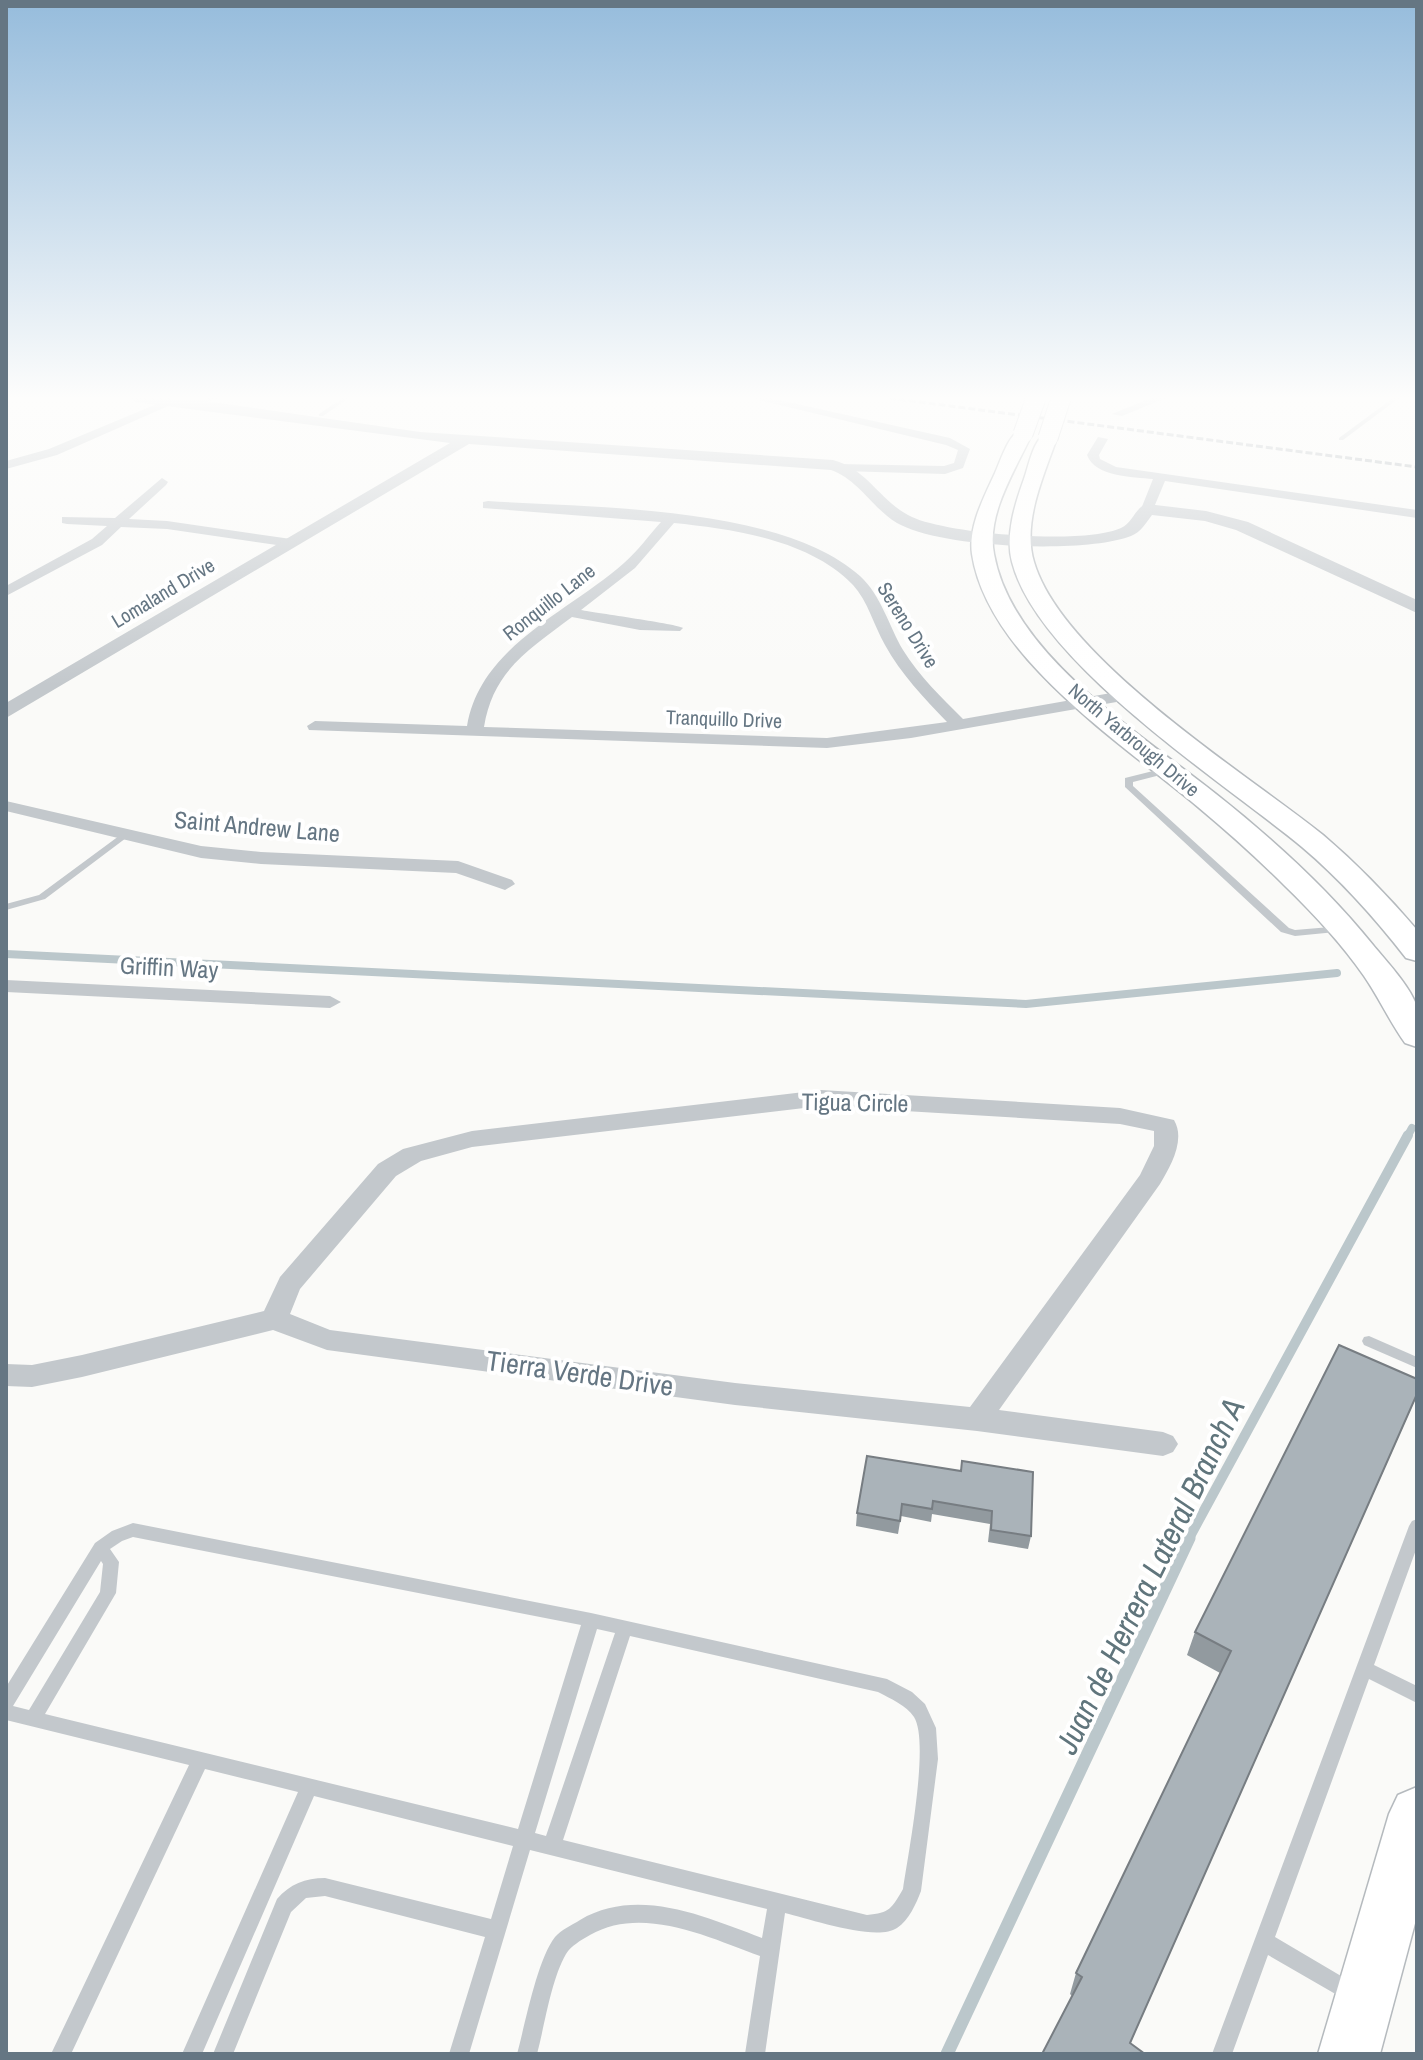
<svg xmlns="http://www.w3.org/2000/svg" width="1423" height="2060" viewBox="0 0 1423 2060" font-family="'Archivo Narrow',sans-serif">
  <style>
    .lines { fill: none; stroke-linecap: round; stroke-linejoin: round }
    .stream-far2 { stroke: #bbc7cb; stroke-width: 8 }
    .stream-far1 { stroke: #bbc7cb; stroke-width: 10 }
    .stream { stroke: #bbc7cb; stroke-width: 13 }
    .primary-casing { stroke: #b5babe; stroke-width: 3 }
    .service { fill: #c3c8cc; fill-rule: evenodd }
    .minor { fill: #c3c8cc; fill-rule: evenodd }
    .tertiary { fill: #c3c8cc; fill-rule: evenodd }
    .primary { fill: #fff; fill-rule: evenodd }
    .rail { stroke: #a2aab0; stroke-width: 3; stroke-dasharray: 7 3; stroke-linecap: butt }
    .primary-bridge-casing { stroke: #b5babe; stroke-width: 21; stroke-linecap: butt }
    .primary-bridge { stroke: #fff; stroke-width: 19 }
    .wall { fill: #929a9f }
    .shaded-wall { fill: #777d82 }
    .building { fill: #aab3b9; stroke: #777d82; stroke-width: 2 }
    .labels { text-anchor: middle; stroke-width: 8; stroke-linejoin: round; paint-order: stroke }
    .far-street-label { font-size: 20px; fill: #657683; stroke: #fff }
    .street-label { font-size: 24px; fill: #657683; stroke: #fff }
    .near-street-label { font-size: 28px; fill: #657683; stroke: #fff }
    .near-water-label { font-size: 32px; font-style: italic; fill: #60757c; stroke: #fff }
  </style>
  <rect width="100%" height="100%" fill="#fafaf8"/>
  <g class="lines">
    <g class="stream-far2">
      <path d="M6,954l1020,50 311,-31"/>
      <path d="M1407,1137l5,-9"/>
    </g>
    <path class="stream-far1" d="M1188,1540l220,-405"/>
    <path class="stream" d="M947,2054l242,-516"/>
    <g class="primary-casing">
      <g id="primary">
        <path d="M1023,429l9,5c-16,35 -46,80 -38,120 18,101 147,180 222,240 57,45 112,95 157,151 14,17 35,39 43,59 4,12 1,30 1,43l-12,-4c-15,-21 -26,-45 -41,-67 -23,-33 -51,-63 -80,-91 -27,-27 -56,-53 -86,-78 -75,-63 -210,-149 -226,-253 -4,-27 12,-57 23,-81 6,-13 14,-41 28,-44z"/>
        <path d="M1048,433l9,5c-13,37 -35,84 -23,124 28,96 210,210 289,273 34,29 65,61 94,95v31l-11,-3c-31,-40 -65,-78 -104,-111 -80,-66 -264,-184 -290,-285 -7,-27 3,-58 12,-83 5,-14 10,-43 24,-46z"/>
        <path d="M1417,1787v129l-37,138h-62l71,-240 9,-19z"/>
      </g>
    </g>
    <g class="service">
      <path d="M212,398h8l-24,7 -3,-2z"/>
      <path d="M343,398h6l-26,18h-4v-2z"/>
      <path d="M1393,398h6l-56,42h-4v-2z"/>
      <path d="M1169,767l4,3 -1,2 -39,10v4l156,142 6,2 47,-4 5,3 -1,2 -51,5 -14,-4 -156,-145v-9z"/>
      <path d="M123,833l5,3 -2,2 -81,61 -39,11v-6l33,-9z"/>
      <path d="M1369,1336l48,21v11l-53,-23 -2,-4 2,-4z"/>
      <path d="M1417,1519v28l-43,118 43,21v17l-48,-24 -94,258 83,49 3,7 -3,7 -7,3 -83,-48 -36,99h-20l197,-528 3,-5z"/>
      <path d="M133,1523l458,90 296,66 25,13 13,12 11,24 2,31 -17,132c-5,13 -12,29 -24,37 -21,14 -87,-9 -112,-15l-20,141h-20l15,-98c-52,-19 -118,-51 -170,-21 -9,5 -19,11 -24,19 -15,26 -21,70 -29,100h-20c8,-29 20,-94 38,-117 6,-7 17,-12 25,-17 58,-34 125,-3 182,18l5,-29 -237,-59 -61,204h-20l36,-117 -160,-41 -19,2 -15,14 -58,142h-20l64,-155c13,-15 28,-21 48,-21l166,41 22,-73 -199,-50 -112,258h-20l116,-262 -93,-23 -134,285h-20l138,-289 -183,-45v-33l89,-144 17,-12zM133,1537l448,88 -63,204 -473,-115 71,-121 3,-31 -9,-13 12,-8zM101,1561l2,3 -3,28 -71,118 -16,-4zM597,1629l18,4 -69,203 -11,-3zM630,1636l248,56c13,7 28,13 36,25 16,25 -6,138 -11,172 -11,19 -13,24 -36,26l-304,-75z"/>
    </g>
    <g class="minor">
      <path d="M171,398l6,3 -2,2 -118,52 -51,14v-8l43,-12z"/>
      <path d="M751,398h19l180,40 20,11 -7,19 -18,6 -104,-3 -4,-1v-6l107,2 10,-3 4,-13 -12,-5z"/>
      <path d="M1151,398h15l-44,18 -10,-2z"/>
      <path d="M1098,437l10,2 -9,16 1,4 16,8 301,43v8l-252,-37 -13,31h-10l-1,-3 12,-30c-20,-2 -58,-2 -66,-24z"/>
      <path d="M162,478l6,4 -2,3 -37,34 38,2 124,18 7,4 -7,4 -124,-18 -46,-2 -19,18 -96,51v-10l86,-47 15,-13 -40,-2 -5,-1v-6l53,1z"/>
      <path d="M488,501c104,7 292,4 372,75 21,19 29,50 43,74 16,26 39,48 60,69l165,-29 8,5 -8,5 -217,38 -84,10 -518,-18 -2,-4 8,-5 152,5c14,-81 102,-114 157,-163 14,-12 25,-28 37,-41l-178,-14v-6zM674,523c59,6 136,17 179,62 15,16 21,41 32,60 16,29 39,53 62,77l-120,16 -343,-11c9,-57 46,-78 88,-110l68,13 40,1 3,-3c-5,-4 -87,-15 -102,-18l54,-42z"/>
      <path d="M6,801l195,45 60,6 197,9 54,19 3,4 -10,6 -49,-17 -195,-9 -60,-6 -195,-47z"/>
      <path d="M6,980l324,16 11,6 -11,6 -324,-16z"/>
      <path d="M821,1090l299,18 54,12c12,20 -4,47 -14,64l-161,226 164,22 10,4 5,8 -5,8 -10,4 -186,-25 -242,-26 -408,-55 -54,-20 -191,47 -50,10 -26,-1v-22l26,1 50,-10 182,-44 16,-34 98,-113 25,-15 69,-18zM821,1106l299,18 34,7v15l-14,29 -170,232 -235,-24 -405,-53 -40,-16 10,-25 96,-113 25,-15 51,-14z"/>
    </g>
    <path class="tertiary" d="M129,398l70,2 221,32 413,28c35,9 48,43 79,57 36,17 173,28 209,11 12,-5 14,-21 26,-24l59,7 42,11 169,78v13l-181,-83 -31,-9 -53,-6c-6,8 -11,17 -21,21 -46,18 -191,12 -234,-13 -25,-15 -38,-43 -66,-53l-362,-26 -463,274v-15l444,-260 -314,-41z"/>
    <use href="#primary" class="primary"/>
    <path class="rail" d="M889,398l528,69"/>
    <g class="primary-bridge-casing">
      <g id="primary-bridge">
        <path d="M1023,434l13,-36"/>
        <path d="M1048,438l13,-40"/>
      </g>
    </g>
    <use href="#primary-bridge" class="primary-bridge"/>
  </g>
  <g class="wall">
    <path d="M1417,1394l-287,650 -88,10 30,-58 -2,-2 6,-21 144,-300 -33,-18 8,-23z"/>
    <path d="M960,1471l71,65 -3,13 -40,-7 2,-18 -58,-10 -1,8 -30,-6 -3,18 -42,-8 1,-13z"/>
  </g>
  <path class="shaded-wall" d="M1417,1394l-4,10 -288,650z"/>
  <g class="building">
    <path d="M1339,1345l78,34v15l-287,649 15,11h-103l40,-77 -6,-4 155,-322 -36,-19z"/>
    <path d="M867,1456l94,15 1,-10 71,11 -2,64 -40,-6 1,-19 -59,-10 -1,8 -30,-5 -2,17 -43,-8z"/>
  </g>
  <linearGradient id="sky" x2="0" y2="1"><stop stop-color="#96bcdc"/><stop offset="0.58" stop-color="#fdfdfc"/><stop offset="1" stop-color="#fdfdfc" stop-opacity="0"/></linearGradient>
  <rect width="1423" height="686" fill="url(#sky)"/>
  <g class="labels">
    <g class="far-street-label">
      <text transform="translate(163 593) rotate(-31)" y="7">Lomaland Drive</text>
      <text transform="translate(549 602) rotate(-38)" y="7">Ronquillo Lane</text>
      <text transform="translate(908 625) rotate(58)" y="7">Sereno Drive</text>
      <text transform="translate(724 719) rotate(2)" y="7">Tranquillo Drive</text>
      <text transform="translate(1134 740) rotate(40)" y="7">North Yarbrough Drive</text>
    </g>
    <g class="street-label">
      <text transform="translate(257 827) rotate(5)" y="8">Saint Andrew Lane</text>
      <text transform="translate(169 968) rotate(3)" y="8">Griffin Way</text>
      <text transform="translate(855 1103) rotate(1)" y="8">Tigua Circle</text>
    </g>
    <g class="near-street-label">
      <text transform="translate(580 1373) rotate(8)" y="10">Tierra Verde Drive</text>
    </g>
    <g class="near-water-label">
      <text transform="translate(1150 1576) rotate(-64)" y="11">Juan de Herrera Lateral Branch A</text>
    </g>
  </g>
  <rect width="1423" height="2060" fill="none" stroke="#657683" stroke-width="16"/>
</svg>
